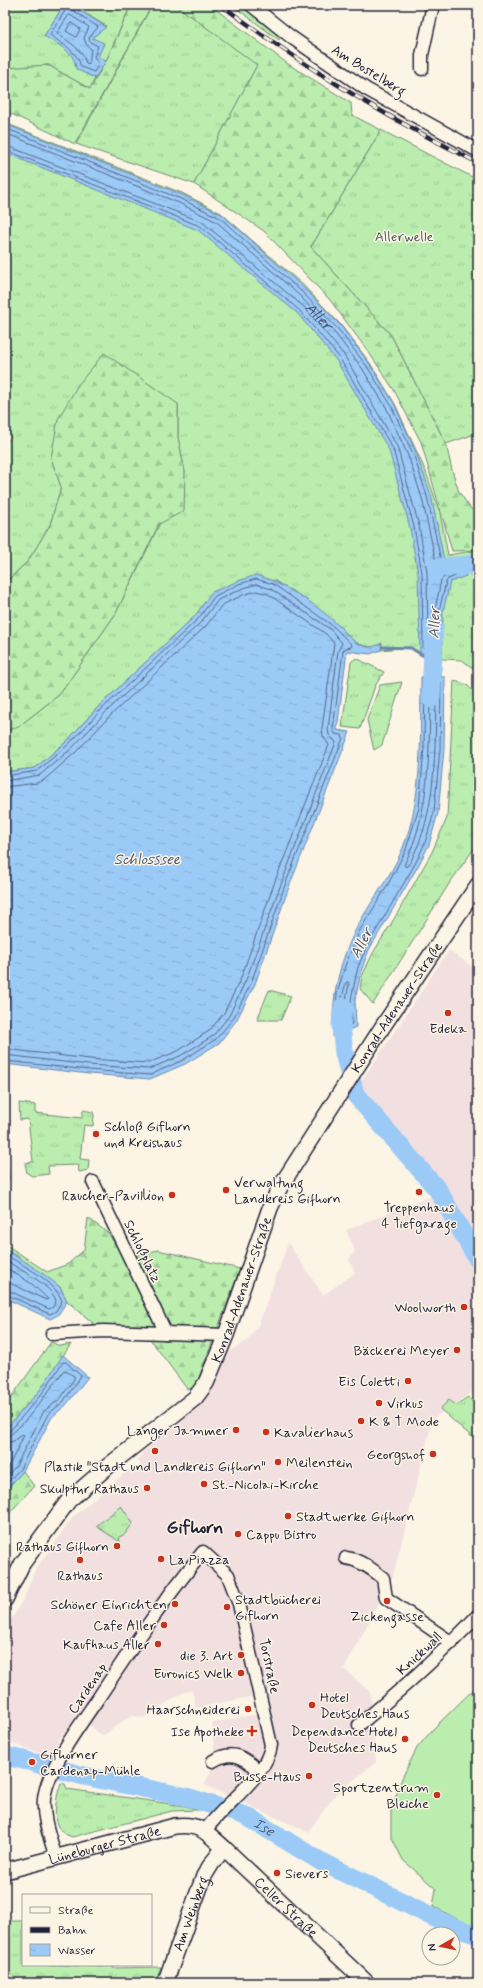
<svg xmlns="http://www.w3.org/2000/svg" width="483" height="1988" viewBox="0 0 483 1988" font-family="Mynerve,sans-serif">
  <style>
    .built { fill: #f2e0e0 }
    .grass { fill: url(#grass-tufts); stroke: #6e8874 }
    .forest { fill: url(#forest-firs); stroke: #6e8874 }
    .garden { fill: #bbeeae; stroke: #6e8874 }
    .water { fill: url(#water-ripples); stroke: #6b87ac }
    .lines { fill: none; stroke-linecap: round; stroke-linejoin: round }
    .shore { stroke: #536586; stroke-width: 1 }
    .stream { stroke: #6b87ac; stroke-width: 3 }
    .river { stroke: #9ccaf7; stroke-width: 19 }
    .minor-casing { stroke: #22223b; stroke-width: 15 }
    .tertiary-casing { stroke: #22223b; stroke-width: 18 }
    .minor { stroke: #fcf5e5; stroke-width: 12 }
    .tertiary { stroke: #fcf5e5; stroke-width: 15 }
    .rail-casing { stroke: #22223b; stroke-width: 4.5 }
    .rail { stroke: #fcf5e5; stroke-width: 3; stroke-dasharray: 9; stroke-linecap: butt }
    .poi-dot { fill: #c8321e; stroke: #fcf5e5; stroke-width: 1.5 }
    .labels { text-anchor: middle; stroke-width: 3; stroke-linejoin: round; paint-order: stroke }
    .street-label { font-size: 14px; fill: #22223b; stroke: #fcf5e5 }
    .park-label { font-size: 14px; fill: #485558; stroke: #fcf5e5 }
    .poi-label { font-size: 14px; fill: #22223b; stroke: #fcf5e5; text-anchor: end }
    .water-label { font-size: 15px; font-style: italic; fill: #475473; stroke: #fcf5e5 }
    .district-label { font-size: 18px; font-weight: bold; fill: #22223b; stroke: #fcf5e5 }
  </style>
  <defs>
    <pattern id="grass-tufts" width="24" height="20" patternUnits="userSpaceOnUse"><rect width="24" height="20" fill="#bbeeae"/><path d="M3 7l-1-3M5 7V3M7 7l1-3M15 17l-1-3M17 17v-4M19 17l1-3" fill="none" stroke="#a0cc97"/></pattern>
    <pattern id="forest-firs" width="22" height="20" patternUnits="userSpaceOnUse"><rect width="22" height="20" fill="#bbeeae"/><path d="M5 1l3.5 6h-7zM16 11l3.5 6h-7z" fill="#a0cc97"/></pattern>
    <pattern id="water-ripples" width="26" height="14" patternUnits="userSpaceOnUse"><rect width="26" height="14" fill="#9ccaf7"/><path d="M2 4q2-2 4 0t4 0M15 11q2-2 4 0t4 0" fill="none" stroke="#86add5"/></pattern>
  </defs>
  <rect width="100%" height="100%" fill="#fcf5e5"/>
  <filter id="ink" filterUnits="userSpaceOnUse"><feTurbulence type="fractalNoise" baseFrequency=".025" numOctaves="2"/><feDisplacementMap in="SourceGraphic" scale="8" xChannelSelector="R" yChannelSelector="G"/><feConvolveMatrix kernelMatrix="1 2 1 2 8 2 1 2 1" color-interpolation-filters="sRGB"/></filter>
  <g filter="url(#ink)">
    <path class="built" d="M449,950l29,21v417l-45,31 -40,157 -49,93 26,23 6,70 -41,33 -27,37 -104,-47 11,-22 -3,-40 46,-9 -3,-18 -59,12 -4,-17 -8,1 -41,26 -12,-3 -28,21 -23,-18 -21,21 -7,19 -47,-17v-111l19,-32 11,-28 39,-54 59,-50 6,2 1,-5 -3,-2 6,-9 38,-30 26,-27 12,-20 9,-23 19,-11 11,-15 30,-83 35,52 32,-22 -6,-14 6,-8 -9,-21 91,-36 23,43 9,-5 -24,-43 -89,-100z"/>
    <g class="grass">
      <path d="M5,5h59l-20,31c13,8 32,16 33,33l18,9 -5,11 -42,-24 -43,4z"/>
      <path d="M71,5h55l3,4 -23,52 -9,-4 -5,-19 14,-12z"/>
      <path d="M152,5h24l82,59 -64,120 -118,-40z"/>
      <path d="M5,123l177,70 39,20 82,72 37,39 30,39 25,41 31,68 14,41 8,42 30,-5v122l-16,-12 -37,-2 -15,-11 -29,3 1,-7 -8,4 -10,-1 -9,-4 -19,-19 -62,-43 -62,12 -17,24 -96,90 -33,36 -31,26 -30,4v-41l13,-4 42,-33 56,-81 69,-141 -7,-35v-33l-127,54 10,29 -11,38 -22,36 -23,22v-138l6,-8 -6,-6z"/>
      <path d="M381,130l97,50v253l-32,11 -55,-109 -80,-88z"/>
      <path d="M356,658l28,14 -9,14 -15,43 -18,-2 9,-65z"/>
      <path d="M454,681l12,3 12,12v147l-29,41 -76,120 -13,-15 2,-13 11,-23 21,-34 38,-67 15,-34z"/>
      <path d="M402,682l-20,63 -8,5 -7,-30 13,-35z"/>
      <path d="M269,990l22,6 -10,24h-24z"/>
      <path d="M19,1103l16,2v8l47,5 1,-8 10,2 1,3 -1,11 -9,-1 -4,34 9,1 -1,10 -9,2 -1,-7 -30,1 1,8 -17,2 -5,-3 -2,-10 8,-1 -5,-43 -8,1z"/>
      <path d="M5,1143l4,36 -4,1z"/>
      <path d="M468,1397l10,11v28l-6,1 -32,-28 9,-9 7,5z"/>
      <path d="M121,1506l12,17 -8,11 -6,3 1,5 -24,-16z"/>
      <path d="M61,1783l4,1 2,5 118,17 12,4 -25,1 -100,26c-23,-7 -17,-37 -11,-54z"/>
      <path d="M5,1921h18v44h89l1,3 48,-1 -6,16h-150z"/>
    </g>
    <g class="forest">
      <path d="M126,5h26l-77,139 -70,-33v-43l43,-3 42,24 16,-28 23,-51z"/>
      <path d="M176,5h34l78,59 63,39 1,12 29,15 -70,117 80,88 55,109 6,26 7,22 12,17 7,4v37l-26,1 -31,-109 -27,-52 -24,-36 -40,-54 -66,-69 -70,-47 63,-119z"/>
      <path d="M232,5h12l37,30 -2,5z"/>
      <path d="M104,353l74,51v33l7,35 -1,39 -25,13 -43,89 -56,81 -42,33 -13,4v-148l23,-22 22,-36 11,-38 -10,-29 7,-39 20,-34z"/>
      <path d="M88,1218l20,15 16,25 34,-8 82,19 -45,119 -8,1 -45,-61h-55l6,-5 -26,-22 -7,-14 -55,-38v-5l42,28 21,-8 16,-14z"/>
      <path d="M51,1342l9,4 11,-2 -31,46 -35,40v-24z"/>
      <path d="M23,1471l11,15 -29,32v-27z"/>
    </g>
    <path class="garden" d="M478,1685v240l-11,-1 -34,-18 3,-17 -33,-29 -12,-24v-25l11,-33 15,-30 16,-19z"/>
    <g class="water">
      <path d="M64,5h7l35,22 -14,11 12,5 -6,14 8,4 -11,17 -19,-9c0,-17 -19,-25 -32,-33z"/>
      <path d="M5,124l178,71 40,20 82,74 36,37 28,37 25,40 23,52 14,40 13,65h17l5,16 -16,6 -7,30 -1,41h-22l-2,-79 -8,-46 -21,-78 -53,-90 -39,-47 -99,-83 -193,-77z"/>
      <path d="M256,575c28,8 58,28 80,48 9,8 16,20 28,23 7,2 12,0 18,-3l-1,7 -11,4 -23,-3 -10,79 13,2 -61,155 -34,97 -19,37 -17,22 -34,21 -35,15 -61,-5 -84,-10v-292l30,-4 31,-26 33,-36 96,-90 17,-24 26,-11z"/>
      <path d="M426,672h15v5h4l-1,72 -6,64 -9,32 -11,21 -49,84 -7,18 -7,32 1,27 -23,10c-2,-39 6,-74 23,-108 14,-27 34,-51 46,-79 22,-54 18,-116 19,-173l4,-1z"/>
      <path d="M5,1249l36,23 19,15 7,14 -9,14 -8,4 -45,-21z"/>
      <path d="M63,1355l25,22 -22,28 -14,12 -29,54 -18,20v-61l35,-40z"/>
    </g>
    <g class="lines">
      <g class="shore">
        <path d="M68,7l30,20 -9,11 1,4 8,4 -4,11 5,7 -5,8 -13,-5c-4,-17 -18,-22 -31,-32z"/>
        <path d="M70,15l19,12 -5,11 2,6 5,5 -2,15 -3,-1c-4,-15 -18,-21 -29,-30l11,-17z"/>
        <path d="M72,23l8,6 -4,8 -10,-6 4,-7z"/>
        <path d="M5,128l176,71 39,19 82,74 36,37 28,36 25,40 23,51 13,40 14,65 3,3 15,1 1,9 -12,5 -2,3 -7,29 -1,37 -13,1 -2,-1 -1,-75 -8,-46 -21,-78 -54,-92 -40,-47 -99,-84 -195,-76"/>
        <path id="s1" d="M5,133l174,70 38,19 82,73 35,37 28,36 24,39 23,51 13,40 14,64 5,6 10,2 -10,10 -6,30 -2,33 -5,-1 -1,-70 -8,-46 -22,-80 -53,-91 -40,-48 -102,-85 -197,-77"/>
        <path d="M430,677h7l4,5 -1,67 -6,63 -9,31 -10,21 -49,84 -8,19 -7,32 1,25 -14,6 -3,-16 2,-20 8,-28 15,-36 26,-42 19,-36 14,-44 5,-60 1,-67z"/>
        <path d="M433,682l3,2c-1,52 2,121 -21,168 -2,5 -5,12 -9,15l-2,-2c28,-55 25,-120 26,-181z"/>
        <path d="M5,776l32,-5 32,-27 33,-35 96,-90 17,-23 24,-12 17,-5 17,5 60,42 19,19 -1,2 -5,1 -3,3 -10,78 2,5 7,1 1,3 -58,147 -34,98 -18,36 -17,20 -33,21 -33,15 -61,-5 -84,-9"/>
        <path d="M5,781l35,-6 32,-27 34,-36 95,-90 17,-22 23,-11 15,-5 15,5 59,40 12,14 -4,8 -10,78 1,6 7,7 -55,142 -35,96 -17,36 -16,20 -33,20 -31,13 -60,-4 -84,-10"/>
        <path d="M5,787l32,-4 7,-3 32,-28 34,-36 96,-90 16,-21 21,-10 13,-4 12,3 58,40 8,9 -12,85 1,8 6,9 -54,136 -34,97 -17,35 -15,18 -31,20 -30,12 -58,-4 -85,-10"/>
        <path d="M348,982l1,2 -3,16 1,20 -4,3c-7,-9 0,-30 3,-40z"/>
        <path d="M5,1254c19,13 49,25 57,47l-6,10 -6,3 -45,-20"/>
        <path d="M5,1260c15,10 46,24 51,41l-3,6 -4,2 -44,-20"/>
        <path d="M5,1267l27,17 16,15 -2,1 -34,-16 -7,-1"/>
        <path d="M5,1432l5,-1 33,-39 20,-30h3l15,14 -18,26 -15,12 -28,55 -15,16"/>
        <path d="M5,1437c13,-1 50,-55 59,-67l10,6v3l-14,20 -16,12 -28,55 -11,12"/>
        <path d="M5,1443l9,-2 7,-7 3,1 -13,27 -6,7"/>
      </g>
      <path class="stream" d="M382,647l29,1 11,7 11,2"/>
      <g class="river">
        <path d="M437,568l41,-4"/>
        <path d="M431,698l3,-71"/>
        <path d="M343,1007l-2,18 3,28 11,41 83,96 40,70"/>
        <path d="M5,1756l23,5"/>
        <path id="s2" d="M35,1763l49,13 103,21 59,19 74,45 133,66 25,8"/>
      </g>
      <g class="minor-casing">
        <g id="minor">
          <path d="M251,5l40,32 75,52 112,62"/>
          <path d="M422,69v-14l11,-50"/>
          <path d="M93,1182l73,151"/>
          <path d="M52,1334l51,-3 123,4"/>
          <path d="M346,1558c14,2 26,11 37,20l3,20 66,45"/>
          <path d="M359,1725c42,-35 82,-70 119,-110"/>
          <path d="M213,1761c19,-12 32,-4 46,11"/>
          <path d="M56,1858c-5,-18 -14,-40 -12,-59 3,-30 36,-74 53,-99 34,-51 67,-101 106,-148l25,23 11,29 32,141c-3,30 -48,60 -66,86"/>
        </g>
      </g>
      <g class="tertiary-casing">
        <g id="tertiary">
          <path id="s3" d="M5,1599l17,-35 47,-64 38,-33 88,-69 11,-15 20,-48 44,-127 10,-21 103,-161 95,-141"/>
          <path id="s4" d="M5,1871l170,-45c26,-3 32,7 49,22l143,135"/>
          <path id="s5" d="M165,1983l39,-107 8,-13 12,-15"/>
        </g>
      </g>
      <use href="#minor" class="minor"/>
      <use href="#tertiary" class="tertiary"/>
      <g class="rail-casing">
        <path id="rail" d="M221,5c52,38 105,74 160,106 32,19 65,35 97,52"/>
      </g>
      <use href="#rail" class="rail"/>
    </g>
  </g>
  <g class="poi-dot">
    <circle cx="448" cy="1013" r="4"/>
    <circle cx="96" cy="1134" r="4"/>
    <circle cx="226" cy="1190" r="4"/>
    <circle cx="419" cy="1192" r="4"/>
    <circle cx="172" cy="1195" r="4"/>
    <circle cx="464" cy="1307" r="4"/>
    <circle cx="457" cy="1350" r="4"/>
    <circle cx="408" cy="1381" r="4"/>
    <circle cx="379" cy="1403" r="4"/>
    <circle cx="361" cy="1421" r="4"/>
    <circle cx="236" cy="1430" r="4"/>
    <circle cx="266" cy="1432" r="4"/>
    <circle cx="155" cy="1451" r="4"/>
    <circle cx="433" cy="1454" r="4"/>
    <circle cx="278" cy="1462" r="4"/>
    <circle cx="204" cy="1484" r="4"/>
    <circle cx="147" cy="1488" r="4"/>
    <circle cx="288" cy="1516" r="4"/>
    <circle cx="238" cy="1534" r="4"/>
    <circle cx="117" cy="1546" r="4"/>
    <circle cx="161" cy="1559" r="4"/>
    <circle cx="80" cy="1560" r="4"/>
    <circle cx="387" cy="1601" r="4"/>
    <circle cx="175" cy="1604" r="4"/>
    <circle cx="227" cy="1607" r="4"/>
    <circle cx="164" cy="1625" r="4"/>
    <circle cx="158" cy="1644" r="4"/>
    <circle cx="241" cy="1655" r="4"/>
    <circle cx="241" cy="1673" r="4"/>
    <circle cx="312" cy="1705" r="4"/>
    <circle cx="248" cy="1709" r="4"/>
    <path d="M250 1725h4v4h4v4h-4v4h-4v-4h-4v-4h4z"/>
    <circle cx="405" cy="1739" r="4"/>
    <circle cx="32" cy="1762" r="4"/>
    <circle cx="309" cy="1776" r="4"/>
    <circle cx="437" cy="1795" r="4"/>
    <circle cx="277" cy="1873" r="4"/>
  </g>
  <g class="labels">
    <g class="street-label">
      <text transform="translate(369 70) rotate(32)" y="5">Am Bostelberg</text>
      <text dy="5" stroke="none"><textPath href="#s3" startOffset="723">Konrad-Adenauer-Straße</textPath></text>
      <text transform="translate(143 1251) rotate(64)" y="5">Schloßplatz</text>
      <text dy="5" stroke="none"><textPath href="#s3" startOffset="399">Konrad-Adenauer-Straße</textPath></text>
      <text transform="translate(419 1653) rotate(-43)" y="5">Knickwall</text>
      <text transform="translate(270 1666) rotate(78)" y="5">Torstraße</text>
      <text transform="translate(87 1688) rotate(-56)" y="5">Cardenap</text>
      <text dy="5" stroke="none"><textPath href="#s4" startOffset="103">Lüneburger Straße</textPath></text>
      <text dy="5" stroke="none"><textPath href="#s4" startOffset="318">Celler Straße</textPath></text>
      <text dy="5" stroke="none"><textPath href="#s5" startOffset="74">Am Weinberg</textPath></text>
    </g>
    <g class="park-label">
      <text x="404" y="241">Allerwelle</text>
    </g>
    <g class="poi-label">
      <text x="448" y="1033" text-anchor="middle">Edeka</text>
      <text x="104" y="1131" text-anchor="start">Schloß Gifhorn<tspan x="104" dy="16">und Kreishaus</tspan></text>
      <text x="234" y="1187" text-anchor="start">Verwaltung<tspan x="234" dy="16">Landkreis Gifhorn</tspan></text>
      <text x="164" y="1200">Raucher-Pavillion</text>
      <text x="419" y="1212" text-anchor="middle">Treppenhaus<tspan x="419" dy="16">4 Tiefgarage</tspan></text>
      <text x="456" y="1312">Woolworth</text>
      <text x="449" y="1355">Bäckerei Meyer</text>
      <text x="400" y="1386">Eis Coletti</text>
      <text x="387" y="1408" text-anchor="start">Virkus</text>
      <text x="369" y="1426" text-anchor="start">K &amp; T Mode</text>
      <text x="228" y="1435">Langer Jammer</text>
      <text x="274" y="1437" text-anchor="start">Kavalierhaus</text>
      <text x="425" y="1459">Georgshof</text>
      <text x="286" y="1467" text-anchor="start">Meilenstein</text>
      <text x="155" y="1471" text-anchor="middle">Plastik "Stadt und Landkreis Gifhorn"</text>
      <text x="212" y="1489" text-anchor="start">St.-Nicolai-Kirche</text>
      <text x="139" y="1493">Skulptur Rathaus</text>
      <text x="296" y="1521" text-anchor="start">Stadtwerke Gifhorn</text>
      <text x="246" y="1539" text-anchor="start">Cappu Bistro</text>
      <text x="109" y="1551">Rathaus Gifhorn</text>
      <text x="169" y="1564" text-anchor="start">La Piazza</text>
      <text x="80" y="1580" text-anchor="middle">Rathaus</text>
      <text x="235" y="1604" text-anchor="start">Stadtbücherei<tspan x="235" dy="16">Gifhorn</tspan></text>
      <text x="167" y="1609">Schöner Einrichten</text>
      <text x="387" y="1621" text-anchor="middle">Zickengasse</text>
      <text x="156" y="1630">Cafe Aller</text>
      <text x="150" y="1649">Kaufhaus Aller</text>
      <text x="233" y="1660">die 3. Art</text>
      <text x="233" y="1678">Euronics Welk</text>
      <text x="320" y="1702" text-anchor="start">Hotel<tspan x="320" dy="16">Deutsches Haus</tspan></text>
      <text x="240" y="1714">Haarschneiderei</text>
      <text x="244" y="1736">Ise Apotheke</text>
      <text x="397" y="1736">Dependance Hotel<tspan x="397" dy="16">Deutsches Haus</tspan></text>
      <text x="40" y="1759" text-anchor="start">Gifhorner<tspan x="40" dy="16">Cardenap-Mühle</tspan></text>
      <text x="301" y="1781">Busse-Haus</text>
      <text x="429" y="1792">Sportzentrum<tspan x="429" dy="16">Bleiche</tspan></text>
      <text x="285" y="1878" text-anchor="start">Sievers</text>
    </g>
    <g class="water-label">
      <text dy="5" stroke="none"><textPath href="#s1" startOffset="369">Aller</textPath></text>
      <text transform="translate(434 623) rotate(-88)" y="5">Aller</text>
      <text x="147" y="864">Schlosssee</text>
      <text transform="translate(361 943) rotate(-63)" y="5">Aller</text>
      <text dy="5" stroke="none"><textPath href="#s2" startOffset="239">Ise</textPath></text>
    </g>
    <g class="district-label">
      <text x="195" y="1533">Gifhorn</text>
    </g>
  </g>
  <rect width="483" height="1988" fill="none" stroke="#fcf5e5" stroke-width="20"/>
  <rect x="10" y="10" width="463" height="1968" fill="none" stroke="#22223b" stroke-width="1.5" filter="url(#ink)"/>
  <rect x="22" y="1894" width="130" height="72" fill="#fcf5e5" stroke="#a5a1a1"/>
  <rect x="30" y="1907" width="20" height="6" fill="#fcf5e5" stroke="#a5a1a1"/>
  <text x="58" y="1914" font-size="12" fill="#22223b">Straße</text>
  <rect x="30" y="1927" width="20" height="6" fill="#22223b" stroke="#a5a1a1"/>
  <text x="58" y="1934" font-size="12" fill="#22223b">Bahn</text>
  <rect x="30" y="1944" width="20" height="12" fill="url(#water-ripples)" stroke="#a5a1a1"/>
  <text x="58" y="1954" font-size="12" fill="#22223b">Wasser</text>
  <g transform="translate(441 1946) rotate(261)"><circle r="19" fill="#fcf5e5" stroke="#a5a1a1"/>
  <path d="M0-3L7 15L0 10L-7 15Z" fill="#c8321e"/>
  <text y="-6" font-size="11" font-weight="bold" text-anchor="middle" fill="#22223b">N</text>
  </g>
</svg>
